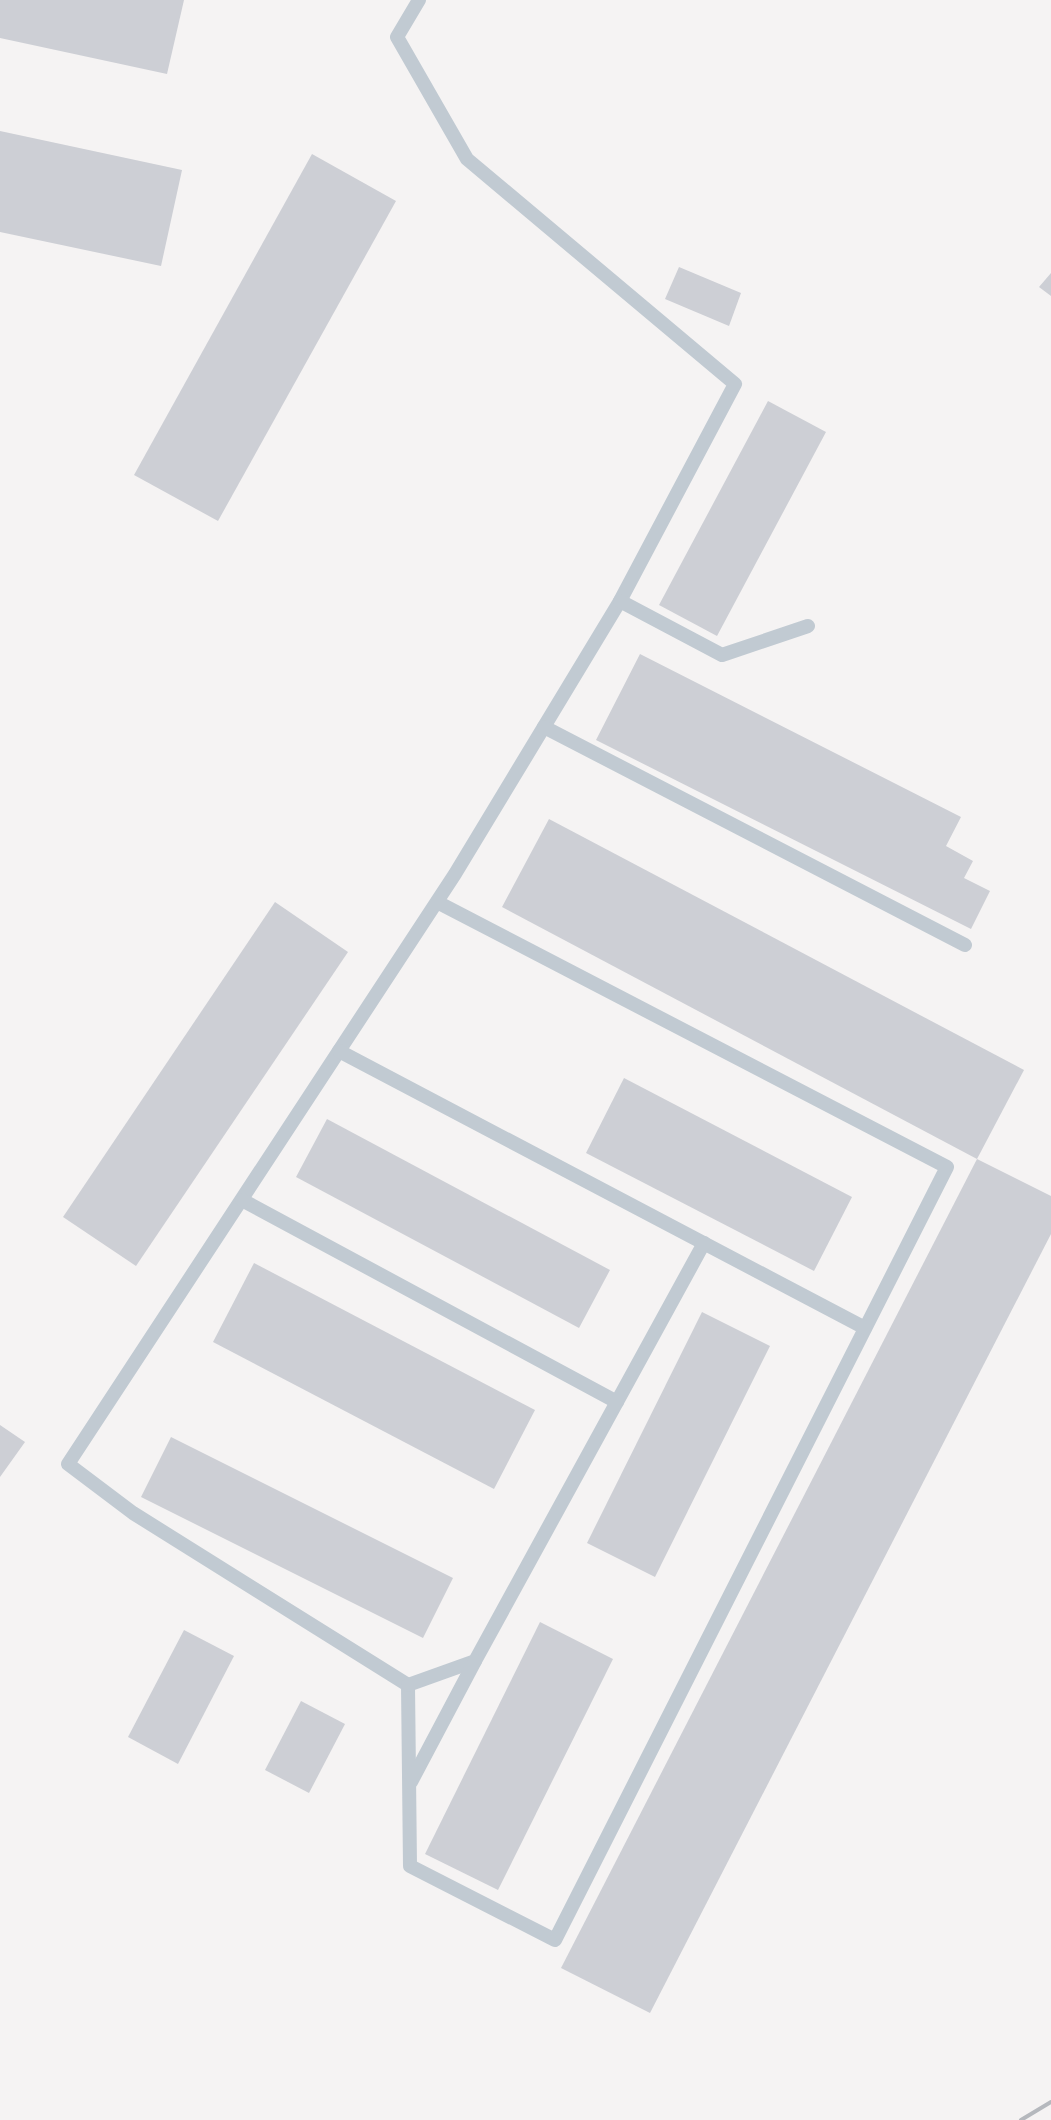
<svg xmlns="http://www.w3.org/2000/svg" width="1051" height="2120" viewBox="0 0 1051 2120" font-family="Barlow,sans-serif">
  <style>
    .building { fill: #cdcfd5 }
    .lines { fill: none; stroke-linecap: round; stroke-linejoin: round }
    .service { stroke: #c1cad2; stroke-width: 14 }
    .rail { stroke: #b5b8bd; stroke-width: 4 }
  </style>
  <rect width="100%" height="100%" fill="#f5f3f3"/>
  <g class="building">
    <path d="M0,0h184l-17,74 -167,-36z"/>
    <path d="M0,131l182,39 -21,96 -161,-34z"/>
    <path d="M312,154l84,47 -178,320 -84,-46z"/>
    <path d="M679,267l62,26 -12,33 -64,-27z"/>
    <path d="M1051,273v23l-12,-9z"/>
    <path d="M768,401l58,31 -109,204 -58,-31z"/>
    <path d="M640,654l321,163 -15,29 27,15 -9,17 26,13 -19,38 -375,-189z"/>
    <path d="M549,819l475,251 -47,89 -475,-252z"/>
    <path d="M275,902l73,50 -212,314 -73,-49z"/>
    <path d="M624,1078l228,119 -38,74 -228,-118z"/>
    <path d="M327,1119l283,151 -31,58 -283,-151z"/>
    <path d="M977,1159l74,37v38l-401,779 -89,-45z"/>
    <path d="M254,1263l281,147 -41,79 -281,-147z"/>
    <path d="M702,1312l68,34 -115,231 -68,-34z"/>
    <path d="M0,1425l25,17 -25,35z"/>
    <path d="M171,1437l282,141 -30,60 -282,-141z"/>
    <path d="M540,1622l73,37 -115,231 -73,-36z"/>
    <path d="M184,1630l50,26 -56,108 -50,-27z"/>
    <path d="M301,1701l44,23 -36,69 -44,-23z"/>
  </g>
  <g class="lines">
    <g class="service">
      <path d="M419,0l-22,37 70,122 268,225 -115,217 -165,273 -387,590 65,49 275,172 2,181 145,74 392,-773 -510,-265"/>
      <path d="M620,601l102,54 86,-29"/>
      <path d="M544,727l421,218"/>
      <path d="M339,1051l526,277"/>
      <path d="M242,1200l375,202"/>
      <path d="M408,1685l67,-24 229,-418"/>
      <path d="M411,1782l64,-121"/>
    </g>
    <path class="rail" d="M1021,2120l30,-18"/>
  </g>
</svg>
